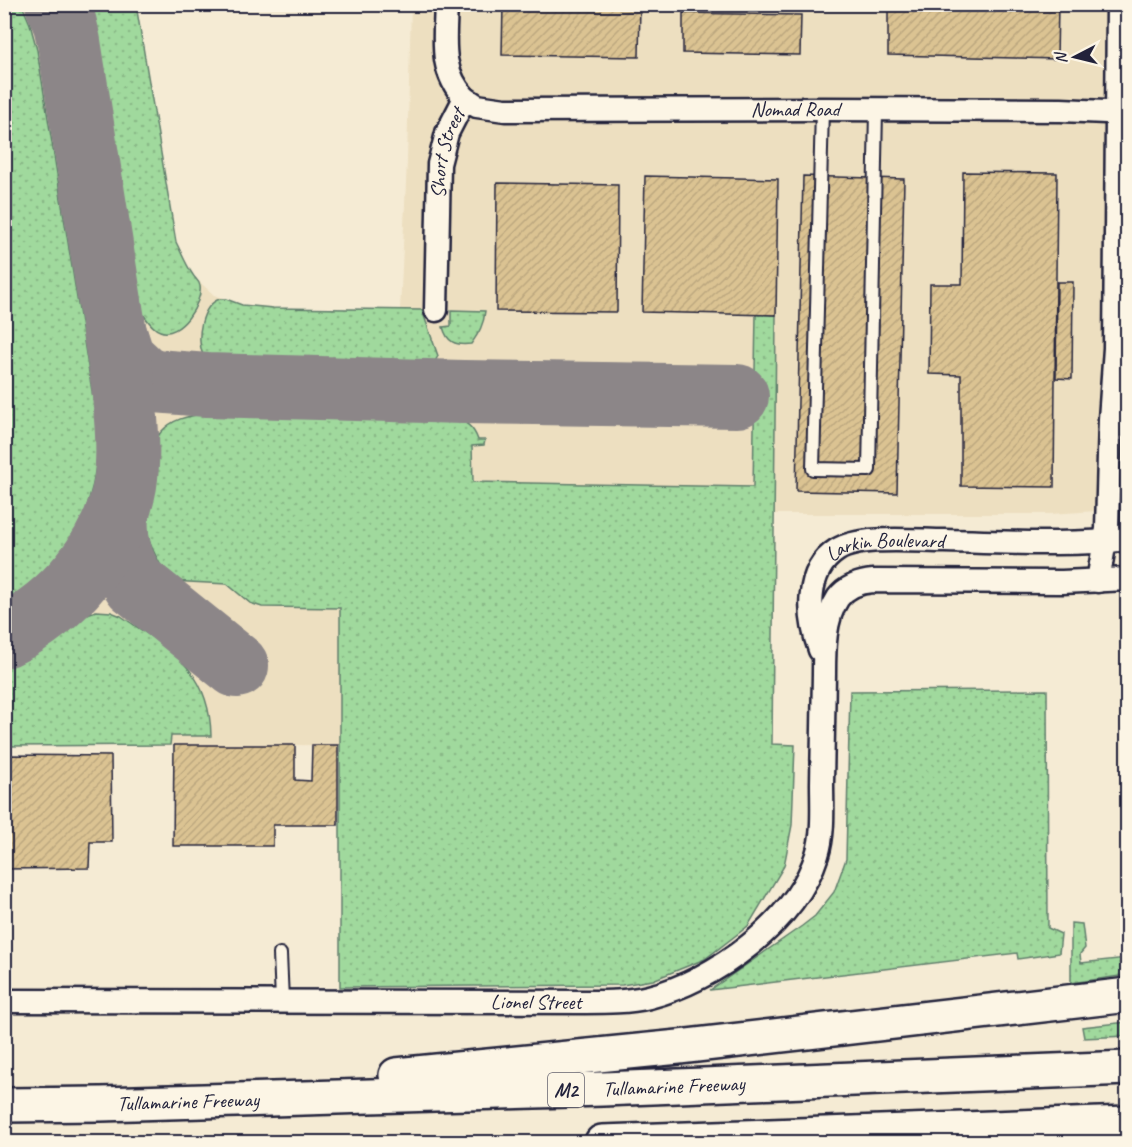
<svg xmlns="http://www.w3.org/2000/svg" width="1132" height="1147" viewBox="0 0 1132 1147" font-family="Caveat,sans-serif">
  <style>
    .built { fill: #eddfc0 }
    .green { fill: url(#green-dots); stroke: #617e6c; stroke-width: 1.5 }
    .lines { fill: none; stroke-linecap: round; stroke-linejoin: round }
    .taxiway { stroke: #8c8688; stroke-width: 64 }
    .building { fill: url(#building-hatch); stroke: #22223b; stroke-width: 1.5 }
    .lane-casing { stroke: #22223b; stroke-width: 16 }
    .street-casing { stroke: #22223b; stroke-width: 27 }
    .highway-casing { stroke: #22223b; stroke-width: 38 }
    .lane { stroke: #fcf5e5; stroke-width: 12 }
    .street { stroke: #fcf5e5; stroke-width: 22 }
    .highway { stroke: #fcf5e5; stroke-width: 33 }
    .labels { text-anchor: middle; stroke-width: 6; stroke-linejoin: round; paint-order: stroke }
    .shield { fill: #fcf5e5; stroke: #63616e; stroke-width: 1.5 }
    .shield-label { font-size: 20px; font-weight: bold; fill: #22223b }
    .street-label { font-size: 21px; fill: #22223b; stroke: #fcf5e5 }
  </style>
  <defs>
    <pattern id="green-dots" width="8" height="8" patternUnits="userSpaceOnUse" patternTransform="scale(1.5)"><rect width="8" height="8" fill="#a0d99d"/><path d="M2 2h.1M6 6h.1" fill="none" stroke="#8aba88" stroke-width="1.8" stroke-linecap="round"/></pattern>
    <pattern id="building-hatch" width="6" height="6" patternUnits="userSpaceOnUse" patternTransform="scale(1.5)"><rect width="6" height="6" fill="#dbc392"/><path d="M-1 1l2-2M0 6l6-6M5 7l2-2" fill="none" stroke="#bca77f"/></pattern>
  </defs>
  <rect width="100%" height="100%" fill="#f5ebd4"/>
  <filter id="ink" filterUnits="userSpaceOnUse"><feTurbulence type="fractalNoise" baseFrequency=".0167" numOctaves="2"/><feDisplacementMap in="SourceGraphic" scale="12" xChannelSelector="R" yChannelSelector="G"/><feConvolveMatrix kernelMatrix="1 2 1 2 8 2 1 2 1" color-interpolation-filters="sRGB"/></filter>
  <g filter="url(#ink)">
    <path class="built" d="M4,5h132l40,237 17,34 21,19 28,10 31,3 127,2 7,-149 4,-156h716v504l-77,5h-276l-2,230 -767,2z"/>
    <g class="green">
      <path d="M22,5l8,19 7,26 58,360 3,42 -5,32 -7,26 -14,31 -30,35 -30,27 -7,4 -1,-602z"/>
      <path d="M80,5h56l40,237c5,10 10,23 17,33 2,4 6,5 7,11 3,16 -20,53 -40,45 -13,-4 -28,-36 -34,-48l-41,-260z"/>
      <path d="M220,299h6l16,6 31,3 149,2 16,46 -4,7 -227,-5 -3,-1c-9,-17 -3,-52 16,-58z"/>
      <path d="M451,310l34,1c-1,13 -6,22 -14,33 -16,2 -24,-2 -28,-17l8,-1z"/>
      <path d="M756,314l20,1 -4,429 23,1 -3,80 -8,41 -36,60 -43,33 -52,21 -31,5 -282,2v-379l-78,-1 -12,-4 -23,-19 -57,-3c-8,-13 -16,-26 -21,-41 -9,-27 -6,-87 12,-108 11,-13 27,-16 42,-18l251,5c13,2 20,9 24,21h7l-1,5 -12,1 1,36 280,5z"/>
      <path d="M96,611l15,1 10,4c49,34 89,53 90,120h-40l-1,9 -165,1v-80l18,-8 53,-40z"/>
      <path d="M1047,690l1,238 13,6 -2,19 -41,6 -1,-6 -307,37 92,-64 13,-10 19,-24 12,-33 4,-168z"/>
      <path d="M1071,923l11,1 3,24 -5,6 1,9 46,-5v17l-56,8z"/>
      <path d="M1127,1022v14l-43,2 -2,-11z"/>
    </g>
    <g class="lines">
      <g class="taxiway">
        <path d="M114,330l8,25 5,7 15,14 13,5 52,4 256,7 274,4"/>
        <path d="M117,514c-2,26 3,48 18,70l102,82"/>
        <path d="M4,636c58,-27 110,-88 121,-151 5,-33 1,-68 -2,-101l-54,-342 -4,-18 -8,-20"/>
      </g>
    </g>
    <g class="building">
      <path d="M503,4h137l-1,53 -137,-2z"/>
      <path d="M888,4h170l-1,55 -169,-4z"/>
      <path d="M683,13l118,2 -1,40 -117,-2z"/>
      <path d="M963,172l94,1 -3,314 -93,-1v-111l-32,-1 1,-90h32z"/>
      <path d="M645,176l133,3 -2,136 -134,-3z"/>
      <path d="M803,176l101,3 -7,314 -101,-2z"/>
      <path d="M497,183l121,2 -1,127 -121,-1z"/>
      <path d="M1057,282h16l-1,97 -16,-1z"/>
      <path d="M174,745h121v35l16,1 1,-36h26v80h-65v21h-100z"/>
      <path d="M4,755l107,1 1,86h-22l-1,26 -85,1z"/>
    </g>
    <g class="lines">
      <g class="lane-casing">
        <g id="lane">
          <path d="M822,109l-9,360 56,1 7,-360"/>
          <path d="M280,954l2,46"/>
        </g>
      </g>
      <g class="street-casing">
        <g id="street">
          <path id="s1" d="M465,98l12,8 28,4 317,-1 239,1 67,3"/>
          <path id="s2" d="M436,310l3,-146 8,-31 18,-35c-26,-28 -20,-58 -19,-94"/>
          <path d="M1098,581l9,-52 3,-110 5,-71 3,-344"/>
          <path id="s3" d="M820,650c-12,-32 -16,-79 17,-100 24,-15 79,-9 108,-9 60,1 122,5 183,-2"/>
          <path id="s4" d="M4,1001l581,1c22,0 43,0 64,-5 65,-16 147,-75 168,-142 7,-22 5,-48 5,-72 1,-36 1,-73 2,-109 0,-24 0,-55 14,-76 8,-11 22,-16 35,-17l189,1 66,-3"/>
        </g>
      </g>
      <g class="highway-casing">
        <g id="highway">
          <path d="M396,1075l283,-28 449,-52"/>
          <path id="s5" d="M4,1105l97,-1 502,-15 525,-21"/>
          <path d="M602,1142l526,-19"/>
        </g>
      </g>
      <use href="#lane" class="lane"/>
      <use href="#street" class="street"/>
      <use href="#highway" class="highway"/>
    </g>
  </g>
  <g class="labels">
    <rect class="shield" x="548" y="1073" width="36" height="34" rx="4.5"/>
    <g class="shield-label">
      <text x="566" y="1097">M2</text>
    </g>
    <g class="street-label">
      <text dy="7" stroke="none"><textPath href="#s1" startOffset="333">Nomad Road</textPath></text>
      <text dy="7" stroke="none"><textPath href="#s2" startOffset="158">Short Street</textPath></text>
      <text dy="7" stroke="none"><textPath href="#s3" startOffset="158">Larkin Boulevard</textPath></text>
      <text dy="7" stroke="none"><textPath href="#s4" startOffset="532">Lionel Street</textPath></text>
      <text dy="7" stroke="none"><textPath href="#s5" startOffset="670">Tullamarine Freeway</textPath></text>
      <text dy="7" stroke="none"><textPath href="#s5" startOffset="184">Tullamarine Freeway</textPath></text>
    </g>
  </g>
  <rect width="1132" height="1147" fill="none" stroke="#fcf5e5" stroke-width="24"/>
  <rect x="12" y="12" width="1108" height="1123" fill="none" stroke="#22223b" stroke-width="2" filter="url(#ink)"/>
  <g transform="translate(1075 57) rotate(263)" stroke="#fcf5e5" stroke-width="4.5" paint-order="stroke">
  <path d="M0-4.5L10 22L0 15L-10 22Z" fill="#22223b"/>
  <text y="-9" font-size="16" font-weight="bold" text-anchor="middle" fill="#22223b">N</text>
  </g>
</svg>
